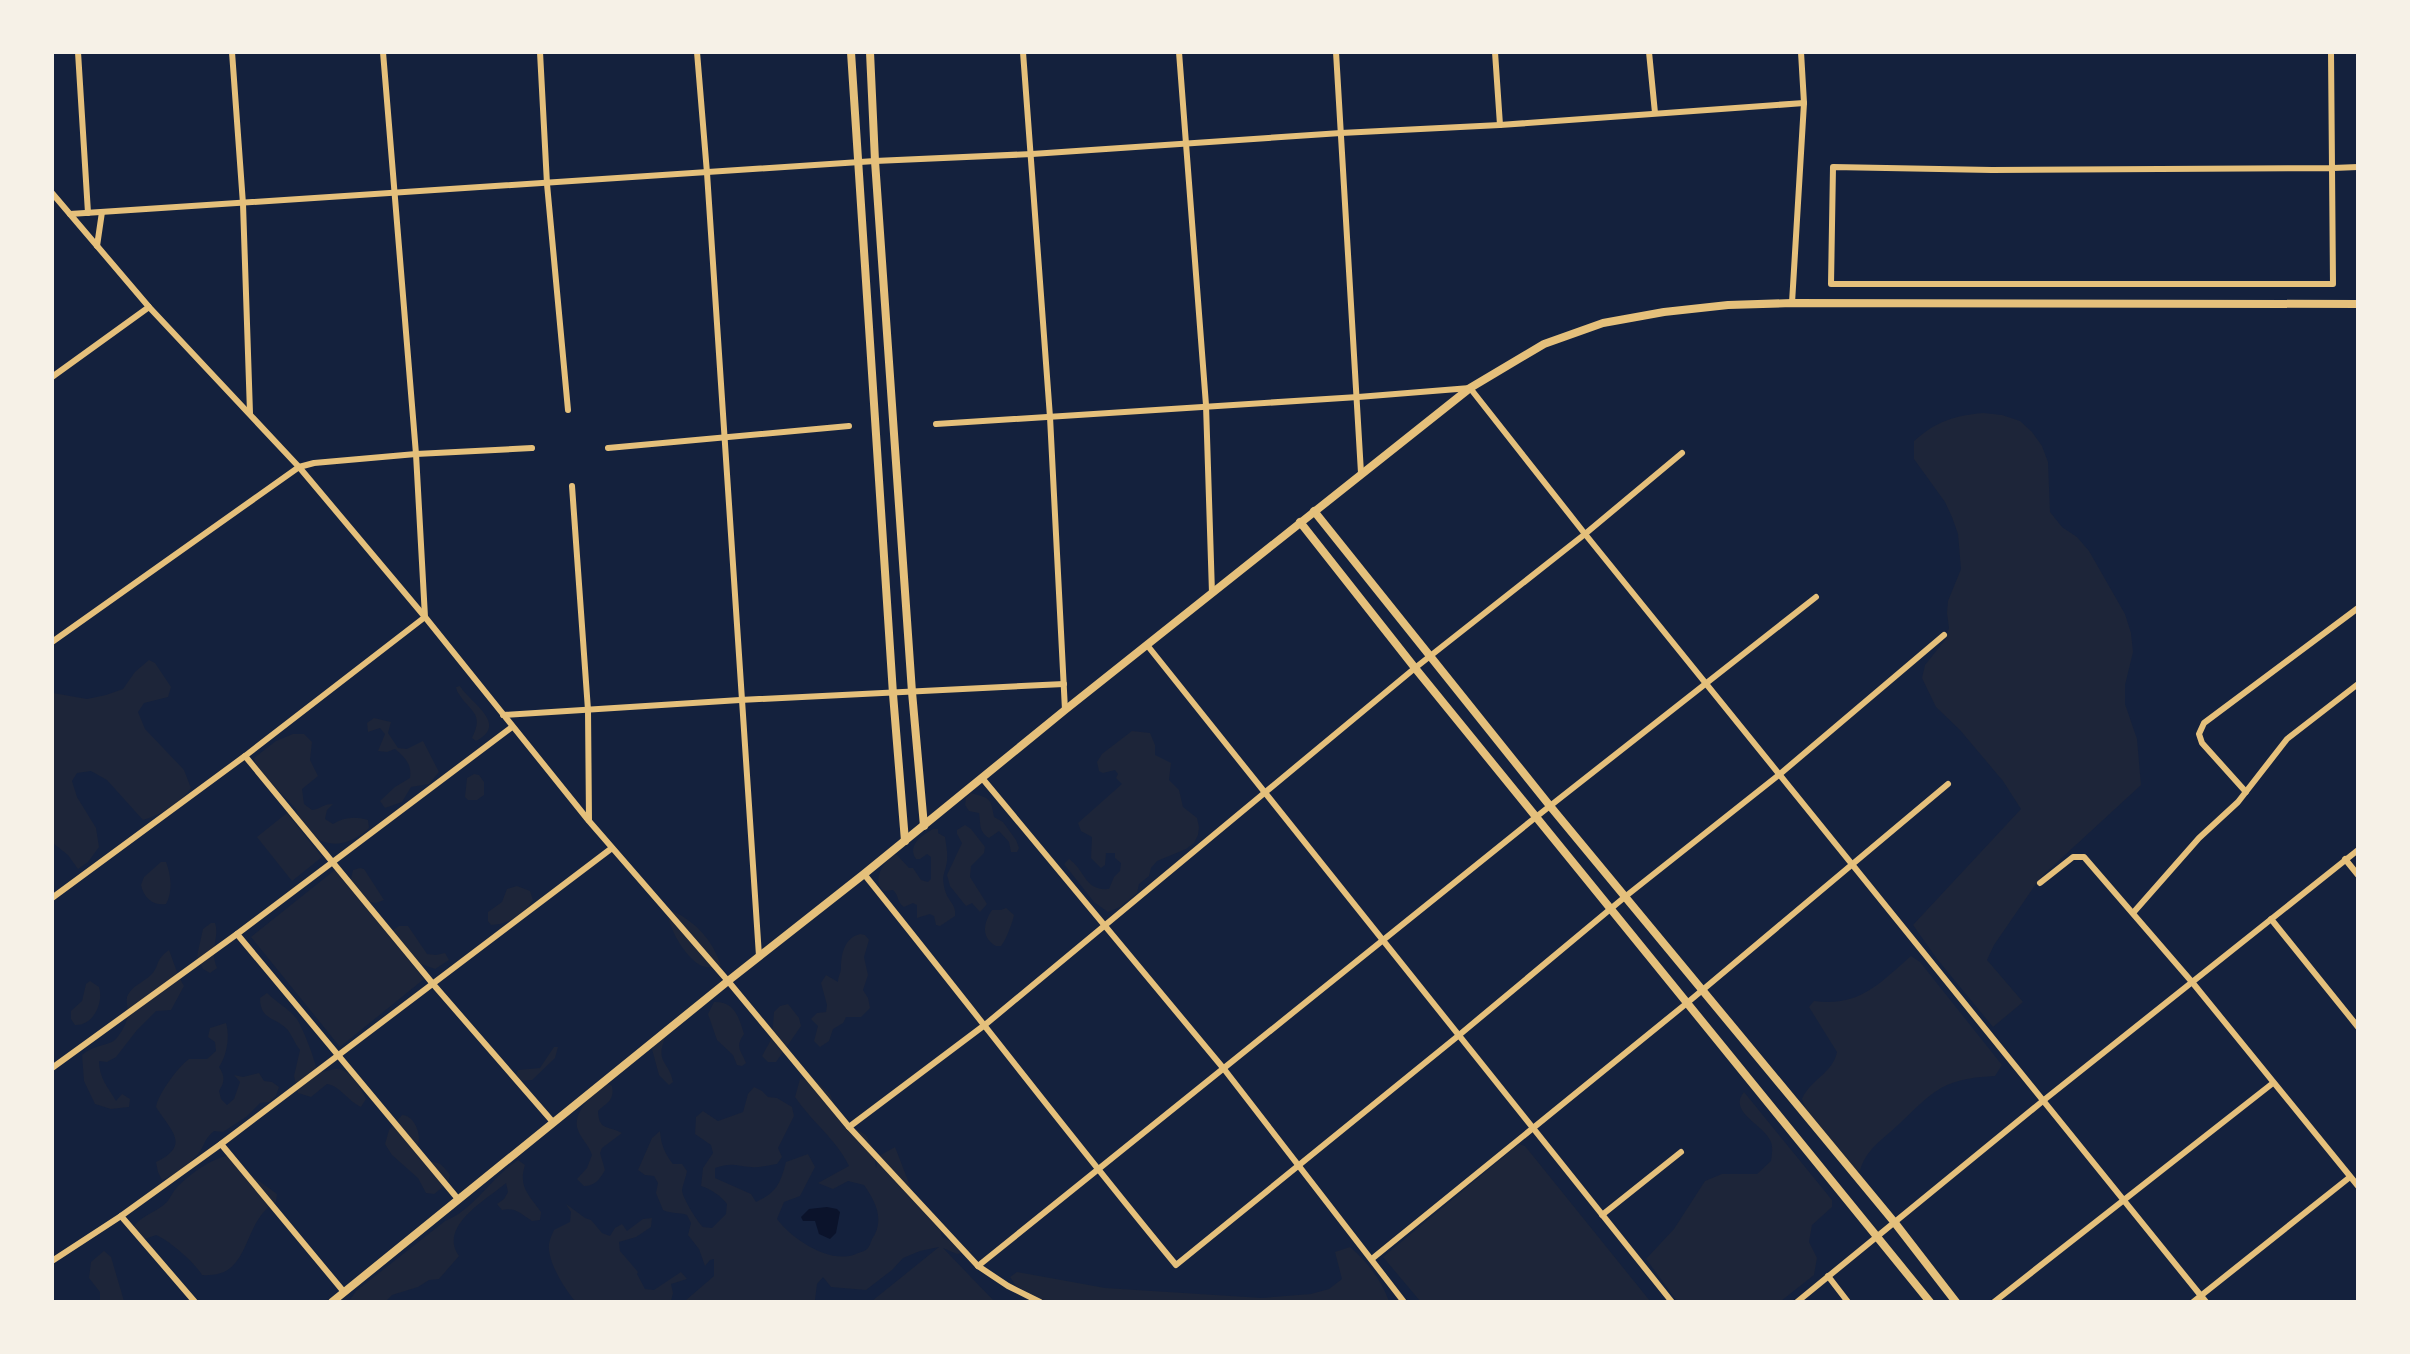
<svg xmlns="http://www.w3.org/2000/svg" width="2410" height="1354" viewBox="0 0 2410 1354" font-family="'Space Grotesk',sans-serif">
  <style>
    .green { fill: #1d2539 }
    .water { fill: #0b132b }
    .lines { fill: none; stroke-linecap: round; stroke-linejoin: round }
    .minor { stroke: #e5c07b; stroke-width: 6 }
    .tertiary { stroke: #e5c07b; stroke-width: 8 }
  </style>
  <rect width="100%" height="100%" fill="#14213d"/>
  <g class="green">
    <path d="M1983,413l19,2 18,6 12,11 10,14 6,16 2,50 12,15 15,10 12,14 36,63 6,19 2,19 -8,33v19l12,35 4,46 -101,93 -46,67 -7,15 36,42 -30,25 -56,-68 -24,-34 108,-116 -18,-28 -43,-51 -24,-23 -14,-29 3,-13 20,-25 4,-12 -2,-15 1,-12 13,-32 -3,-35 -6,-17 -7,-15 -31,-43v-18c23,-20 39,-25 69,-28z"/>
    <path d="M149,660l6,3 16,24 -3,10 -24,6 -6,9 7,17 39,41 7,18c-11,15 -30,27 -48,32l-36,-40 -16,-9 -14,2 -5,8 5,16 19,31 3,19 -11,15 -10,7 -10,-14 -15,-12v-150l34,6 19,-4 17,-6 12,-17z"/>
    <path d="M460,686c9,16 50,38 16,55l-4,-3c13,-26 -3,-26 -15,-47l-1,-4z"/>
    <path d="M374,718l17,4 -3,11 10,15 9,1 16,-8 16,31 -10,12 -18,3 -9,15 -17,6 -5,-7 15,-14 15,-9c2,-14 -5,-21 -15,-29l-8,3 -9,-1 7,-17 -5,-6 -12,4 -1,-9z"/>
    <path d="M1132,731l18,2 5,12v10l16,8 -2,17 10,10 4,17 14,11 2,9 -1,8 -4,8 -8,6 -29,12 -6,7 -2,8 -10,8 -2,9 -17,14 -12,5 -14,-10 -30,-38 5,-5c17,12 15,32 40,30l5,-12 6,-6 1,-8 -6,-5v-5h-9l-1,12 -4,3 -10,-10 1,-21 -11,-6 -3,-8 44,-39 -6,-6 2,-4 -3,-4 -12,3 -4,-2 -2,-9 5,-8z"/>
    <path d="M293,734h11l8,8 -2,18 8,16 -16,13 2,15 8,6c9,-1 10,-6 21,-6l-6,6 -2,9 8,5c11,-7 22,-8 35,-4l1,8c-28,27 -62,18 -73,-19l-40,-42 -2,-9 22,-17z"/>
    <path d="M474,774l5,1 5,7v13l-7,5h-9l-3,-3 2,-19z"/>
    <path d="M971,793c19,5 20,5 23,24l9,5 13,18 3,8 -2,4h-6l-2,-10 -10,-11 -10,7c-11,-7 -8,-15 -10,-25l-10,-2 -4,-6 1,-7z"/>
    <path d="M287,813l35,44 -30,24 -35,-44z"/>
    <path d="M965,825l6,4 14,18 -1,6 -13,13 -1,11 17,27 -7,8 -8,-9 -6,3 -16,-20 -3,-11 15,-32 -5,-9v-4z"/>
    <path d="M933,829h5v4l7,4c1,8 3,15 2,24 -2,14 -6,13 -2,29 2,10 12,15 10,26l-15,10 -4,-1 -2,-9 -4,-2 -13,4v-13l-4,-2 -9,4c-7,-4 -5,-12 -11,-17l-9,1c-13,-10 -1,-28 9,-36h4l12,13h4l8,12 7,2 3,-3v-22l-4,-3 -7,5h-4c-9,-14 5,-23 17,-30z"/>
    <path d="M161,862h5c5,13 7,30 0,42 -13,2 -22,-6 -25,-19l3,-8z"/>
    <path d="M360,868l4,1 20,31 -8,3 -9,-1 -17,-19 3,-13z"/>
    <path d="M336,869l88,110 -84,68 -89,-110z"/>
    <path d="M517,886l13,5 3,9c-10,15 -24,24 -42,25l-3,-4v-9l14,-10 5,-13z"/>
    <path d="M1006,908l8,7c-1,7 -9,27 -13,31h-5c-16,-9 -12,-24 -4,-36h9z"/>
    <path d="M673,911c24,12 40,30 48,55 -6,1 -12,2 -19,0 -15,-7 -29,-31 -33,-46z"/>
    <path d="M211,923h4c5,15 -6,25 2,45l-7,5 -7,-4 -6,-13 6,-27z"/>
    <path d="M399,926h9l19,28 9,1 9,-2 4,7 -14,9 -17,-6 -26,-32z"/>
    <path d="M860,934l5,1 4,5 -5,17 4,18 -5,15 5,8 2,10 -9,9h-15l-3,6 -10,6 -4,12 -9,6 -6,-6 4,-15 -7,-7 6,-6 9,-1 1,-7 -6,-22 5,-8 12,7c0,-6 3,-9 3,-14 0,-13 3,-30 19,-34z"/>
    <path d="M169,950c5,13 8,24 15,36l-13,24 -15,1 -19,19 -21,27 -9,5 -8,-1c0,17 9,26 17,40l6,-7 8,5 -1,8 -18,2 -16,-5 -11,-23 -2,-26c11,-10 25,-9 33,-15 5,-5 12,-17 13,-25 0,-6 -2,-12 -1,-18 4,-11 17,-15 24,-22 9,-9 3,-14 18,-25z"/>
    <path d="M1911,956l9,6 82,103 -7,11c-18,1 -38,3 -54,12 -17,10 -29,24 -43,37 -15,14 -33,25 -38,46l-5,1 -49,-62 -4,-11c8,-19 31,-26 35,-47l-28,-45 5,-6c46,6 66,-18 97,-45z"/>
    <path d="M90,981l9,6c5,16 -6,39 -24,38l-4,-6v-8l11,-10 4,-17z"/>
    <path d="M267,993c9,9 21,15 29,25 5,5 20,44 21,53 9,2 10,-1 19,-2 14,-1 25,19 30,30l-5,8c-13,-6 -21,-21 -34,-23l-16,13 -13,-4 -4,-17 6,-26c-5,-6 -8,-15 -13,-21 -12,-12 -27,-9 -27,-31z"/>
    <path d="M714,1002c21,-1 25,16 30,32 -10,14 -2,17 2,29l-4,3 -5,-1 -4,-10 -16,-15 -9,-26z"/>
    <path d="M788,1004l11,14 2,8 -25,36h-8l-6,-6 10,-18 2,-26 6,-6z"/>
    <path d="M226,1023c4,13 1,32 -7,44 6,9 6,14 0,24l2,8 6,6 7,-6 6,-17 -6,-7 9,2 16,-4 5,8 8,1 7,5 -3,9 -7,6 -9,1 -14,14 -23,15 -9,-1c-11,9 -9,15 -16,23 -9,11 -23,21 -36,26l-4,-8 -2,-10c36,-17 14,-32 0,-55 2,-13 22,-40 33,-48h18l9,-8 -1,-9 -7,-5 2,-9z"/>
    <path d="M662,1035l3,3c-10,25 4,23 8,44l-4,3 -10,-10 -7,-26 1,-4z"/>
    <path d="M554,1047h4l-3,11 -23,22 -14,1 -3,-4 3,-7 22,-2z"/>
    <path d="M800,1079l17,3 13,12 7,18 14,14 15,9 8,15 2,18 3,-12 16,-9 19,49 14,11 10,14 4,16 31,14 -16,3 -14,-6 51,53h-122l67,-54 -19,4 -17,7 -11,12 -26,20 -35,-3 -8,-10 -6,7 -2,16 2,1h-132l29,-25v-17l-4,1 -5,6 -6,-17 -11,-14 3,-12 -4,-8c-8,-3 -16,-1 -24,-5l-7,-17 2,-10 -4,-7 -9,-1 -7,-5 14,-32 8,-7c1,14 5,23 13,33h9l5,7c-1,6 -4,13 -5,19 0,7 16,33 21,37l9,1 14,-14 1,-10c-6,-8 -16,-15 -26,-18l2,-18 10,-15 -2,-8 -16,-11 1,-17 7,-6 15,10 25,-9 5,-18 6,-7 8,4 6,6 9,1 15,9 2,9 -16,32 4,9 -5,7c-8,1 -18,4 -26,3 -15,-1 -19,-5 -36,1v10l36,16 5,8c21,-10 24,-18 30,-40l22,-8 7,13 -15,29 -16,6 -7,17c15,20 53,46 79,35 4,-2 10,-3 12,-6 2,-3 3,-6 4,-9 13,-18 4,-37 -8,-54l-16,-4 -15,8 -15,-6 31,-17c-13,-27 -37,-44 -54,-69z"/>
    <path d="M605,1082l7,4c3,15 -6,17 -14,25 1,20 9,14 24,22l-20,15 -2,5 5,17c-5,9 -10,16 -21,16l-7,-7 10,-11 5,-13c-3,-10 -11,-16 -14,-25 -7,-17 16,-37 27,-48z"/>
    <path d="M1744,1092l88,108v7l-20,18 -3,17 8,16 -3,17 -33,26h-104l-31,-42 28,-30 31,-48 17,-7h35l14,-13c1,-6 2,-14 0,-19 -6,-17 -44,-30 -27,-50z"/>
    <path d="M402,1115c11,0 18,16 17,26 -1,5 -4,9 -1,15 4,8 15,4 22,8 4,3 7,7 10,11l-2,8 -14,11 -8,-1 -8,-15 -26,-23 -7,-11 4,-14z"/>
    <path d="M1519,1144l6,2 125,155h-230l-37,-44z"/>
    <path d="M229,1155l8,3 10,14 30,22 -1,8c-36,20 -23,77 -74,73 -7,-12 -33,-35 -46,-40l-11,4 -8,-4 -4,-8c9,-12 24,-15 34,-25 4,-5 6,-11 11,-16 15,-14 31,-26 51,-31z"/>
    <path d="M518,1160l7,5c-7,22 4,30 16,47l-1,8 -8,1c-11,-7 -16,-14 -30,-11l-5,-6 7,-5 4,-7 -2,-9c-17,15 -69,43 -47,73l-20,23 -10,1 -11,7 -26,8 -6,6h-37l7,-10 14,-11 75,-59c30,-12 46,-44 73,-61z"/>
    <path d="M566,1204l19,14 6,2 11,13 8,3 5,-8 7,-4 5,7 16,-12 9,-1 -1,9 -15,10 -17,5 1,9 18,21 -1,2 8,15 9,1 27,-18 6,7 -16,5 2,9 -2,8 -95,1c-11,-12 -26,-37 -27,-53 -1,-7 3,-14 5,-19l16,-8 1,-10z"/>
    <path d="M1350,1247c18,15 31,33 39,54h-345l-28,-15 -6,-9 7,-5 88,16 157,10 49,-4 18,-5 13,-10 -7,-27z"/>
    <path d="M104,1251l7,6 13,44h-24v-9l-11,-14 2,-16z"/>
  </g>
  <path class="water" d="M827,1207l10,2 3,3 -4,21 -6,6 -11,-5 -4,-13h-12l-2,-4 8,-8z"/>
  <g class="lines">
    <g class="minor">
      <path d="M78,52l10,161"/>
      <path d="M232,52l11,152 7,209"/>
      <path d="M540,52l7,132 21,226"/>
      <path d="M697,52l10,121 52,783"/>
      <path d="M1023,52l27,365 15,293"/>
      <path d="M1179,52l27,353 6,188"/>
      <path d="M1336,52l25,421"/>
      <path d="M1495,52l5,73"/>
      <path d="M1649,52l6,61"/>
      <path d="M2331,52l2,232h-502l2,-117 159,3 341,-2 25,-1"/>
      <path d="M52,193l97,114 150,160 126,150 164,204 139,160 121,146 129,139 30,20 32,16"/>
      <path d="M70,214l805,-53 157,-7 309,-21 159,-8 304,-22"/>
      <path d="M97,246l5,-34"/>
      <path d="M1792,303l12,-200 -3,-51"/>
      <path d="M52,377l97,-70"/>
      <path d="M936,424l422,-27 112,-9 115,146 621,768"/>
      <path d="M608,448l241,-22"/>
      <path d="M572,486l16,224 1,110"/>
      <path d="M52,642l247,-175 15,-4 102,-9 116,-6"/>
      <path d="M1147,645l525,657"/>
      <path d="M503,715l237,-15 324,-16"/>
      <path d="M245,756l188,228 119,137"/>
      <path d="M982,778l242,291 180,233"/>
      <path d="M2246,792l-44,-49 -3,-9 5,-11 154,-115"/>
      <path d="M2345,859l13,16"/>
      <path d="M864,874c105,130 206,263 312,391l282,-229 168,-140 154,-122 164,-139"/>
      <path d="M2040,883l33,-26h11l108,125 166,204"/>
      <path d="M52,898l193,-142 180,-139 -9,-163 -33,-402"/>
      <path d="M2133,913l66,-75 39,-36 49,-63 71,-55"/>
      <path d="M2271,919l87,108"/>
      <path d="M237,934l221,265"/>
      <path d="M52,1068l185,-134 275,-207"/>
      <path d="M849,1127l137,-103 429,-356 170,-134 97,-81"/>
      <path d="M221,1144l123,148"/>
      <path d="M1602,1215l79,-63"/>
      <path d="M121,1216l74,86"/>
      <path d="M1373,1258l314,-255 261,-219"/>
      <path d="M52,1261l69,-45 100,-72 391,-296"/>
      <path d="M978,1266l558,-449 280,-220"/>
      <path d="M1828,1276l20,26"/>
      <path d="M1797,1302l247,-202 314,-250"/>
      <path d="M1994,1302l279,-219"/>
      <path d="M2193,1302l157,-125"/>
    </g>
    <g class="tertiary">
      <path d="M851,52l42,642 12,147"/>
      <path d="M870,52l5,109 37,531 12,134"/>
      <path d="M1314,511l236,295 345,417 61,79"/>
      <path d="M1300,522l115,146 515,634"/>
      <path d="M332,1302l396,-321 136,-107 201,-164 405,-322 74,-44 59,-21 61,-11 64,-7 64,-2 566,1"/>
    </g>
  </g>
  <rect width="2410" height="1354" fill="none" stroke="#f6f1e7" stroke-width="108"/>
</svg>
